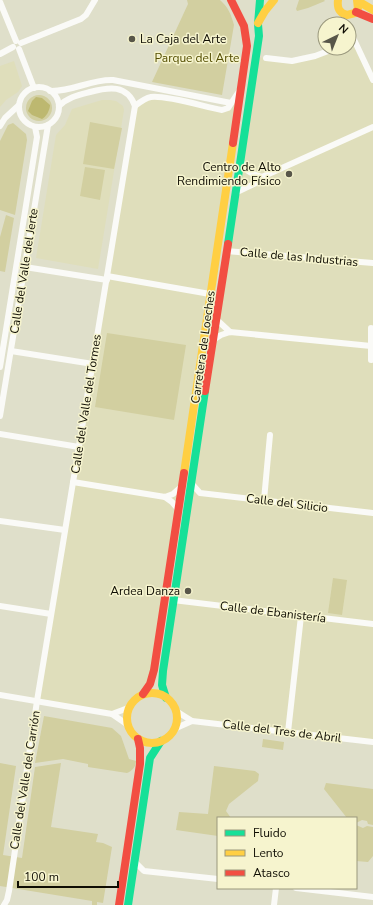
<svg xmlns="http://www.w3.org/2000/svg" width="373" height="905" viewBox="0 0 373 905" font-family="'Nunito Sans',sans-serif">
  <style>
    .built { fill: #dfdebb }
    .green { fill: #d2cfa0 }
    .water { fill: #bdb870 }
    .lines { fill: none; stroke-linecap: round; stroke-linejoin: round }
    .street { stroke: #fafaf7; stroke-width: 6 }
    .fast { stroke: #16e098; stroke-width: 8 }
    .slow { stroke: #ffcf43; stroke-width: 8 }
    .jam { stroke: #f24e42; stroke-width: 8 }
    .poi-dot { fill: #585649; stroke: #f6f4ce; stroke-width: 1.5 }
    .labels { text-anchor: middle; stroke-width: 3; stroke-linejoin: round; paint-order: stroke }
    .poi-label { font-size: 12px; fill: #0f0d03; stroke: #f6f4ce; text-anchor: end }
    .park-label { font-size: 12px; fill: #544e02; stroke: #f6f4ce }
    .street-label { font-size: 12px; fill: #0f0d03; stroke: #f6f4ce }
  </style>
  <rect width="100%" height="100%" fill="#dfdfca"/>
  <g class="built">
    <path d="M355,40l18,40v662l-181,-21 -16,-10 -6,-9 -4,-4 -3,-27 93,-614 36,4 44,-13h13v-6z"/>
    <path d="M14,61l8,25 -4,6 -12,8 -6,7v-41z"/>
    <path d="M242,85l-88,585 -11,24 -10,8 -5,6 -16,6 -75,-13 98,-595 16,-9 71,13z"/>
    <path d="M102,100h8l6,1 7,5 1,4 -26,159 -62,-11 20,-123 9,-10 7,-16z"/>
  </g>
  <g class="green">
    <path d="M187,0h33c8,7 11,14 14,25l-12,70 -70,-13 36,-78z"/>
    <path d="M299,0h25l1,1 -17,7 -11,3 -1,-2z"/>
    <circle cx="39" cy="108" r="13"/>
    <path d="M90,122l32,6 -8,41 -31,-5z"/>
    <path d="M13,123l13,11 1,6 -12,75 -15,-5v-69l8,-16z"/>
    <path d="M85,167l20,3 -5,30 -20,-4z"/>
    <path d="M6,215l8,3 -9,54 -5,-1v1v-35z"/>
    <path d="M107,333l79,12 -12,75 -79,-13z"/>
    <path d="M333,578l14,2 -5,35 -14,-2z"/>
    <path d="M44,716l68,12 9,8 8,23 7,2c0,6 -4,10 -9,12l-39,-6v-3l-25,-5 -28,4z"/>
    <path d="M263,739l21,3 -1,8 -21,-3z"/>
    <path d="M0,763l16,3 -13,89 19,3 13,-91 26,-4 -10,64 47,7 -2,8 7,1 9,4 -9,56 -6,-1v3h-5v-4l-92,-15z"/>
    <path d="M214,766l41,5 4,3 -1,7 -29,23 -3,7 5,7h-13v18l-42,-6 3,-18 29,2z"/>
    <path d="M326,783l47,6v36l-5,-1 -1,-3 -5,-1 -6,3v-5h-9l-23,-29z"/>
    <path d="M356,825l7,3 4,-2 6,1v29l-5,6 -12,-1z"/>
  </g>
  <path class="water" d="M36,97l6,1 8,7c0,5 -4,12 -8,14l-10,-4 -4,-4 4,-10z"/>
  <g class="lines">
    <g class="street">
      <path d="M0,2l16,39"/>
      <path d="M345,15l-1,5 2,4"/>
      <path d="M349,29l24,51"/>
      <path d="M21,43l60,-24 5,-4 9,-15"/>
      <path d="M19,49l15,39"/>
      <path d="M0,54l13,-7"/>
      <path d="M266,58l26,3 23,-5 21,-8"/>
      <circle cx="39" cy="107" r="20"/>
      <path d="M50,91c22,1 41,-12 63,-11l118,23"/>
      <path d="M135,106c5,-4 10,-8 16,-9 16,-2 54,10 71,13l6,-2 12,-18"/>
      <path d="M0,126l5,-8 14,-13"/>
      <path d="M241,161c4,10 10,13 21,16"/>
      <path d="M235,193l23,-11 4,-5 111,-50"/>
      <path d="M226,251l147,12"/>
      <path d="M25,267l82,13"/>
      <path d="M107,276l103,18"/>
      <path d="M216,319l14,13"/>
      <path d="M371,328v32"/>
      <path d="M213,340l8,-5 9,-3 141,14"/>
      <path d="M11,351l82,13"/>
      <path d="M0,367l37,-230 -2,-10"/>
      <path d="M0,416l48,-291"/>
      <path d="M0,434l79,13"/>
      <path d="M73,482l92,15 8,-3 8,-7"/>
      <path d="M192,484l8,9 173,20"/>
      <path d="M165,497l7,5 6,7"/>
      <path d="M264,500l6,-65"/>
      <path d="M0,521l65,9"/>
      <path d="M173,600l200,24"/>
      <path d="M0,606l51,8"/>
      <path d="M0,695l112,19 16,11"/>
      <path d="M176,711l16,10 181,21"/>
      <path d="M112,714l16,-6"/>
      <path d="M174,729l18,-8"/>
      <path d="M288,732l13,-116"/>
      <path d="M134,861l10,10 74,8"/>
      <path d="M296,888l77,9"/>
      <path d="M4,905l3,-5 2,-9 28,-190 98,-595c-8,-22 -26,-19 -45,-14 -12,3 -22,5 -31,14"/>
      <path d="M274,905l2,-17"/>
    </g>
    <g class="fast">
      <path d="M228,244l31,-208 -1,-12 2,-24"/>
      <path d="M166,698l-4,-13 1,-14 42,-280"/>
      <path d="M128,905l22,-147 11,-17"/>
    </g>
    <g class="slow">
      <path d="M338,0c-1,8 1,13 9,15l8,-2 3,-4 -1,-9"/>
      <path d="M358,1l15,9"/>
      <path d="M258,23l7,-12 9,-11"/>
      <path d="M184,473l49,-330"/>
      <circle cx="152" cy="718" r="25"/>
    </g>
    <g class="jam">
      <path d="M231,0l13,26 3,20 -14,97"/>
      <path d="M356,12l17,7"/>
      <path d="M205,391l23,-147"/>
      <path d="M143,694l7,-10 4,-14 30,-197"/>
      <path d="M119,905l21,-141v-16l-2,-9"/>
    </g>
  </g>
  <g class="poi-dot">
    <circle cx="132" cy="39" r="4"/>
    <circle cx="289" cy="174" r="4"/>
    <circle cx="188" cy="591" r="4"/>
  </g>
  <g class="labels">
    <g class="poi-label">
      <text x="140" y="43" text-anchor="start">La Caja del Arte</text>
      <text x="281" y="171">Centro de Alto<tspan x="281" dy="14">Rendimiendo Físico</tspan></text>
      <text x="180" y="595">Ardea Danza</text>
    </g>
    <g class="park-label">
      <text x="197" y="62">Parque del Arte</text>
    </g>
    <g class="street-label">
      <text transform="translate(299 257) rotate(5)" y="4">Calle de las Industrias</text>
      <text transform="translate(24 271) rotate(-81)" y="4">Calle del Valle del Jerte</text>
      <text transform="translate(203 347) rotate(-82)" y="4">Carretera de Loeches</text>
      <text transform="translate(86 404) rotate(-81)" y="4">Calle del Valle del Tormes</text>
      <text transform="translate(287 503) rotate(7)" y="4">Calle del Silicio</text>
      <text transform="translate(273 612) rotate(7)" y="4">Calle de Ebanistería</text>
      <text transform="translate(282 731) rotate(7)" y="4">Calle del Tres de Abril</text>
      <text transform="translate(25 780) rotate(-81)" y="4">Calle del Valle del Carrión</text>
    </g>
  </g>
  <rect x="217" y="817" width="140" height="72" fill="#f6f4ce" stroke="#9a987d"/>
  <rect x="225" y="830" width="20" height="6" fill="#16e098" stroke="#9a987d"/>
  <text x="253" y="837" font-size="12" fill="#0f0d03">Fluido</text>
  <rect x="225" y="850" width="20" height="6" fill="#ffcf43" stroke="#9a987d"/>
  <text x="253" y="857" font-size="12" fill="#0f0d03">Lento</text>
  <rect x="225" y="870" width="20" height="6" fill="#f24e42" stroke="#9a987d"/>
  <text x="253" y="877" font-size="12" fill="#0f0d03">Atasco</text>
  <g transform="translate(337 36) rotate(43)"><circle r="19" fill="#f6f4ce" stroke="#9a987d"/>
  <path d="M0-3L7 15L0 10L-7 15Z" fill="#585649"/>
  <text y="-6" font-size="11" font-weight="bold" text-anchor="middle" fill="#0f0d03">N</text>
  </g>
  <path d="M18 881v6h100v-6" fill="none" stroke="#0f0d03" stroke-width="2"/>
  <text x="24" y="881" font-size="12" fill="#0f0d03" stroke="#f6f4ce" stroke-width="3" paint-order="stroke">100 m</text>
</svg>
